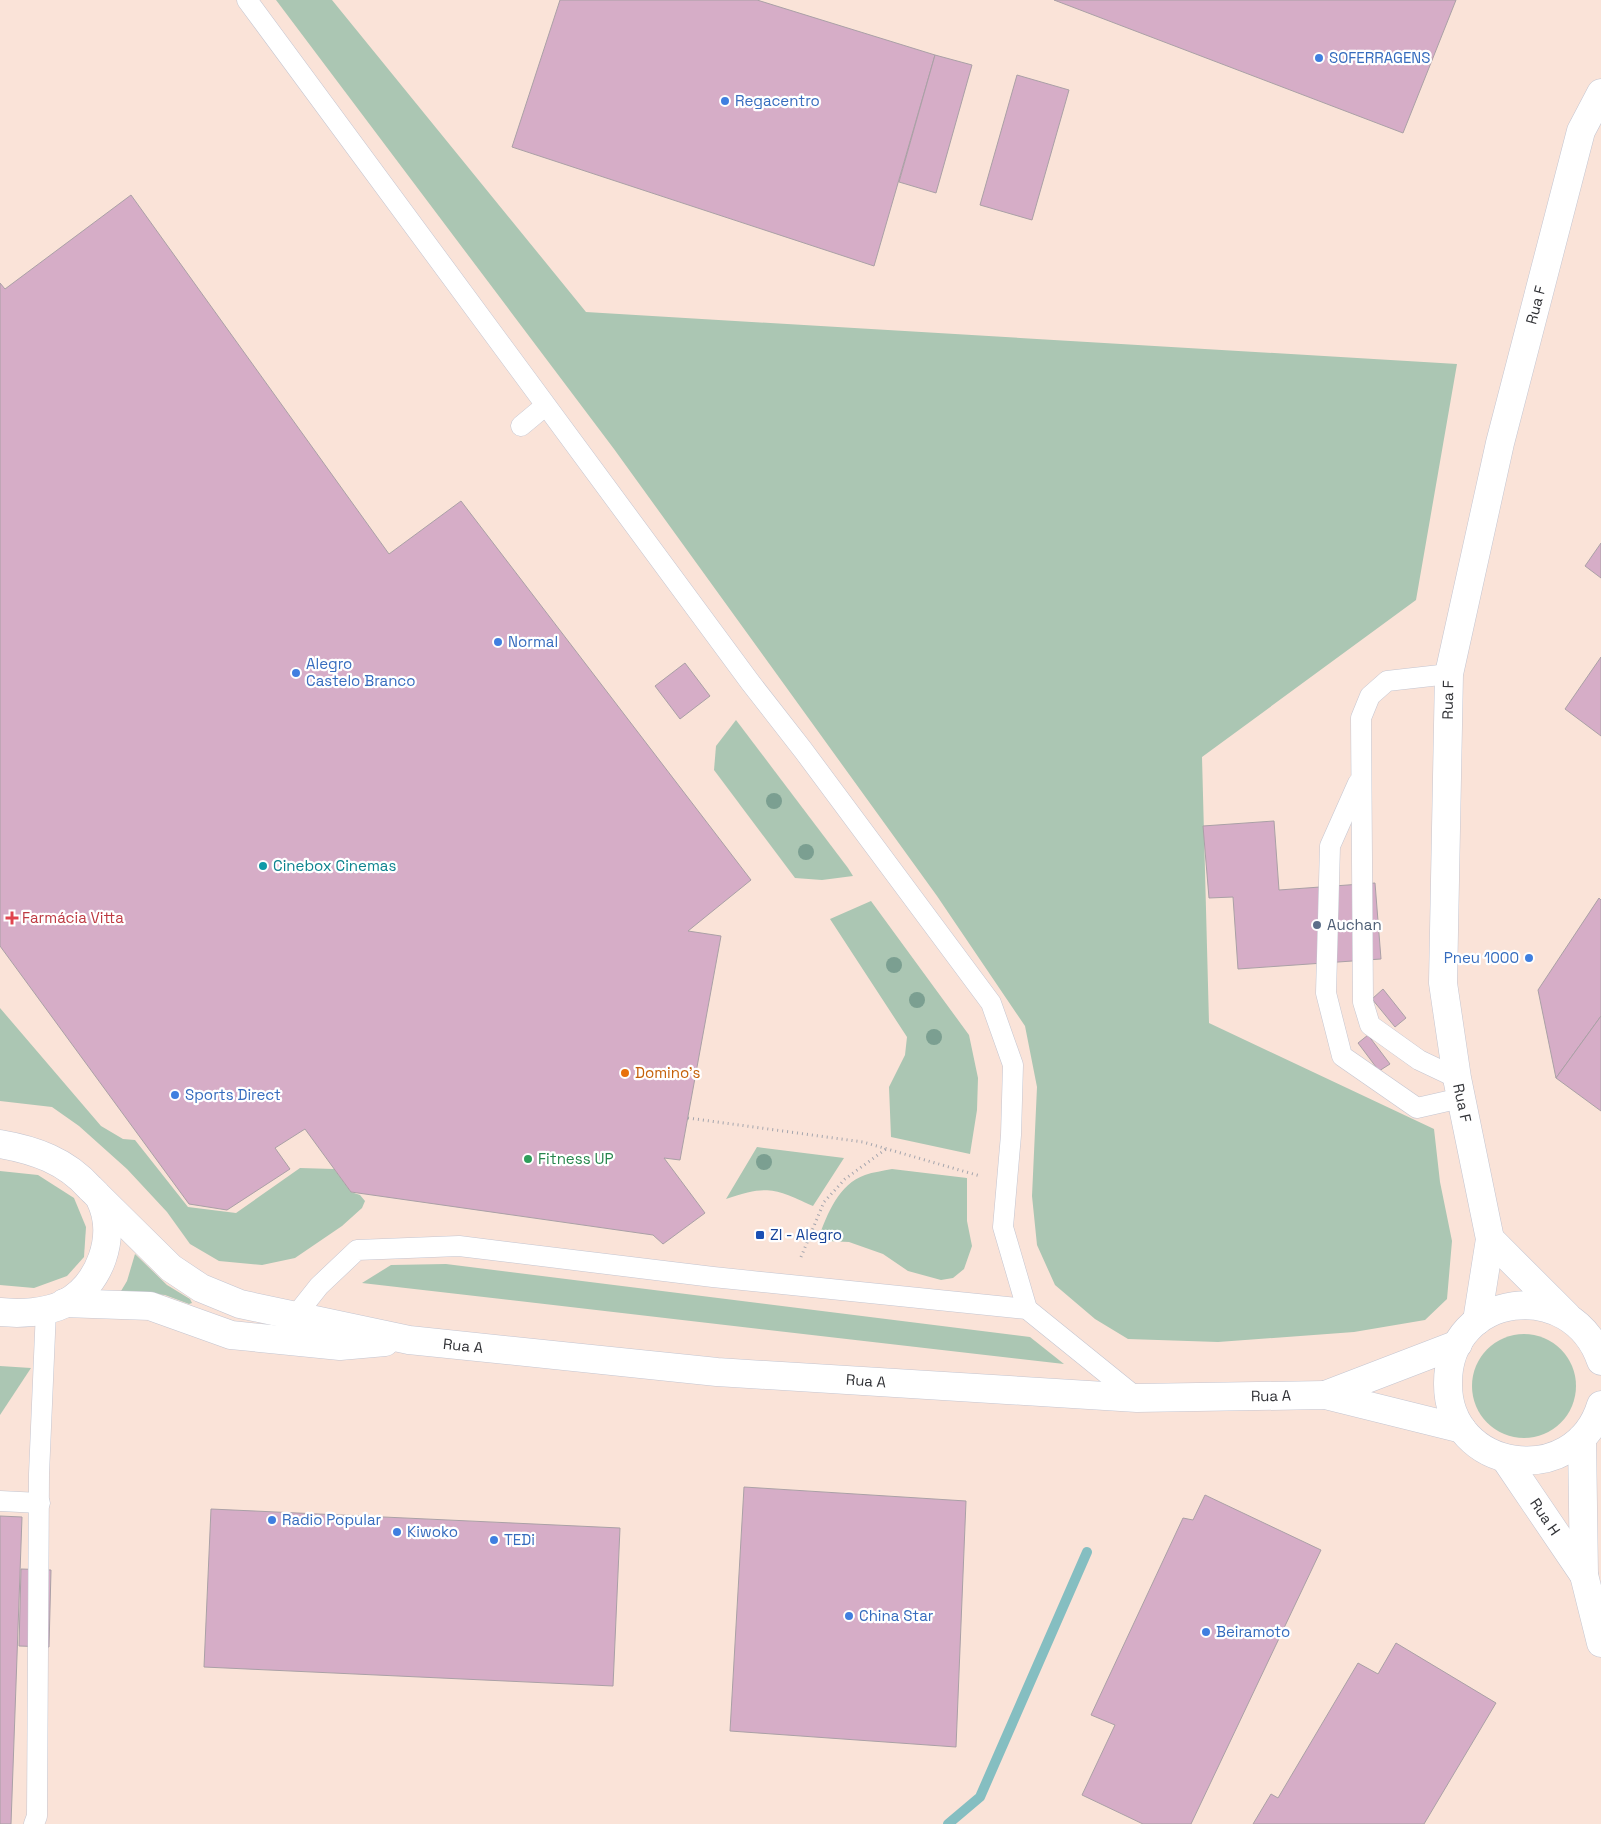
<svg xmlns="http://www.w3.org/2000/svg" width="1601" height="1824" viewBox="0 0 1601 1824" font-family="'Space Grotesk',sans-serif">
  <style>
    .industrial { fill: #fae3d8 }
    .green { fill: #abc6b3 }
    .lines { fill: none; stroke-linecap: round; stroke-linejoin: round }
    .stream { stroke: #85bec1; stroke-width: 10 }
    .building { fill: #d6adc7; stroke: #aaa0a6 }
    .lane-casing { stroke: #c4c5d0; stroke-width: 21 }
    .street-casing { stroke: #c4c5d0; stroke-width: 29 }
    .secondary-casing { stroke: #c4c5d0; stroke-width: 29 }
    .path { stroke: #a4a5ad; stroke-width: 3; stroke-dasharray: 1 4; stroke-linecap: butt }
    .lane { stroke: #fff; stroke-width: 20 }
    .street { stroke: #fff; stroke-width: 28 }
    .secondary { stroke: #fff; stroke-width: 28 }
    .tree { fill: #7b9f91 }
    .shop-dot { fill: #3f7fe0; stroke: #fff; stroke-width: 2 }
    .culture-dot { fill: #0f9aa8; stroke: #fff; stroke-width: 2 }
    .health-dot { fill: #e0444e; stroke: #fff; stroke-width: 2 }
    .service-dot { fill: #5c6f8a; stroke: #fff; stroke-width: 2 }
    .food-dot { fill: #e8710a; stroke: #fff; stroke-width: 2 }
    .leisure-dot { fill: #2e9e5b; stroke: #fff; stroke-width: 2 }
    .transit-dot { fill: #1a4fb4; stroke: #fff; stroke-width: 2 }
    .labels { text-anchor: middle; stroke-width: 4.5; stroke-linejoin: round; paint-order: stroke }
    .shop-label { font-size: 15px; fill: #366cbe; stroke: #fff; text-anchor: start }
    .street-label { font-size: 15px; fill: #323337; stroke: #fff }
    .culture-label { font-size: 15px; fill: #0d838f; stroke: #fff; text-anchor: start }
    .health-label { font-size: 15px; fill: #be3a42; stroke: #fff; text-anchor: start }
    .service-label { font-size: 15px; fill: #4e5e75; stroke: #fff; text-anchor: start }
    .food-label { font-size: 15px; fill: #c56008; stroke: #fff; text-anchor: start }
    .leisure-label { font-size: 15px; fill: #27864d; stroke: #fff; text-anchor: start }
    .transit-label { font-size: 15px; fill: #164399; stroke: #fff; text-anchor: start }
  </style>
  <rect width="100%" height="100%" fill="#f0f1fd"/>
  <rect class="industrial" x="0" y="0" width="1601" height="1824"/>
  <g class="green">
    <path d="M276,0h56l254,312 871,52 -41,236 -214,157 7,266 225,106 6,53 12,59 -5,58 -22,21 -71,12 -136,10 -90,-3 -33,-20 -40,-34 -18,-40 -5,-49 5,-109 -12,-61 -88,-130 -323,-447z"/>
    <path d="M736,720l112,148 5,8 -31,4 -27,-2 -81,-108 2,-24z"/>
    <path d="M871,901l98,134 9,43 -1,32 -7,44 -79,-17 -2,-50 16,-32 2,-18 -77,-118z"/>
    <path d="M0,1008l101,118 22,13 12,1 53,67 48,6 64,-45 34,1 17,23 9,3 5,6 -3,7 -20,18 -47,32 -33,7 -43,-4 -29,-17 -23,-32 -40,-43 -48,-43 -27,-19 -52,-6z"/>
    <path d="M757,1147l87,11 -31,48c-39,-18 -46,-21 -87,-7z"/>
    <path d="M892,1169l75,9v43l5,25 -8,23 -11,9 -12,2 -33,-9 -25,-17 -34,-12 -22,-1 -8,-4c8,-23 20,-53 46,-62 8,-3 18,-4 27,-6z"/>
    <path d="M0,1171l38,4 36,23 12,29 -2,30 -17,19 -33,12 -34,-3z"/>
    <path d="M135,1254l32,31 23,14 2,4 -3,1 -24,-9 -44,-4 6,-10z"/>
    <path d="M446,1264l584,73 34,27 -702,-81 29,-18z"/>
    <circle cx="1524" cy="1386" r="52"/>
    <path d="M0,1366l31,2 -31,47z"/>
  </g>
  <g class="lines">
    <path class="stream" d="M948,1824l32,-27 107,-245"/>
  </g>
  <g class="building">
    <path d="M560,0h197l178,55 -61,211 -362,-119z"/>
    <path d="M1054,0h402l-53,133z"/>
    <path d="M935,55l37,10 -36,128 -37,-11z"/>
    <path d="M1017,75l52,15 -37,130 -52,-15z"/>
    <path d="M131,195l258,359 72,-53 290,379 -63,51 33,5 -41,224 -16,-2 41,55 -42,31 -10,-9 -302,-43 -46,-63 -30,19 15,21 -63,41 -38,-6 -189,-258v-663l5,6z"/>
    <path d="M1601,543v35l-16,-12z"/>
    <path d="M1601,657v79l-36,-27z"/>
    <path d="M685,663l25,33 -30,23 -25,-33z"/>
    <path d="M1274,821l5,69 96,-7 6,76 -143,10 -5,-72 -24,1 -6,-72z"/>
    <path d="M1599,898l2,2v116l-45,62 -18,-88z"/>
    <path d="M1383,989l23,29 -11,9 -23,-28z"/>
    <path d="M1601,1016v95l-45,-33z"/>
    <path d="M1368,1035l22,29 -11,7 -21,-28z"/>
    <path d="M744,1487l222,14 -10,246 -226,-16z"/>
    <path d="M1205,1495l116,55 -130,274h-48l-61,-29 33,-70 -24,-10 92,-197 10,2z"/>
    <path d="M211,1509l409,19 -7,158 -409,-19z"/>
    <path d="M0,1516l22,1 -11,307h-11z"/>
    <path d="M21,1569l30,1 -2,77 -30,-1z"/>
    <path d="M1396,1643l100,60 -72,121h-171l18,-30 7,4 80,-135 20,11z"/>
  </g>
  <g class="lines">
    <g class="lane-casing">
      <g id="lane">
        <path d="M247,0l503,682 53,68 188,253 22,62 -2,70 -8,92 24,82"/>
        <path d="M521,426l24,-20"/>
        <path d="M1449,674l-62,7 -17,15 -9,22 2,284 7,23 49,35 38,18"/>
        <path d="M1358,783l-28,63 -4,147 16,63 75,52 44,-10"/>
        <path d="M296,1315l23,-29 38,-36 102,-4 254,31 314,32 110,89"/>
        <path d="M0,1501l40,2"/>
        <path d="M34,1824l3,-8 2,-342 7,-164"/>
      </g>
    </g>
    <g class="street-casing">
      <g id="street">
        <path d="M1490,1239l77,77"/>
        <path d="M1477,1321l13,-82 -33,-161 -14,-95 6,-309 51,-231 81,-312 20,-38"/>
        <path d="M1582,1438l2,137 17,68"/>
        <path d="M1506,1460l78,115"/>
      </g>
    </g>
    <g class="secondary-casing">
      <g id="secondary">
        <path d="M0,1144c35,6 66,17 90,44 3,3 8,7 10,11 18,37 0,86 -36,105 -18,9 -45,10 -64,8"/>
        <path d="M100,1198l71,70 30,20 39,16 169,36 308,32 420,26 188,-3 137,34"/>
        <path d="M64,1303l86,3 81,29 109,11 45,-4"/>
        <path d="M1601,1361c-29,-85 -153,-69 -153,22 -1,89 127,108 153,22"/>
        <path d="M1325,1395l133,-51"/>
      </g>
    </g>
    <g class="path">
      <path d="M688,1118l175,24 117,34"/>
      <path d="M801,1257l23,-55 21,-23 41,-30"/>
    </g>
    <use href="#lane" class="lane"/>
    <use href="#street" class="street"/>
    <use href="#secondary" class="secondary"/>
  </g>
  <g class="tree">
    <circle cx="774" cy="801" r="8"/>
    <circle cx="806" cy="852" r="8"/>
    <circle cx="894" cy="965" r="8"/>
    <circle cx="917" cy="1000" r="8"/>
    <circle cx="934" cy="1037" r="8"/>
    <circle cx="764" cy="1162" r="8"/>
  </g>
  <g class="shop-dot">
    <circle cx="1319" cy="58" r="5"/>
    <circle cx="725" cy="101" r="5"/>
    <circle cx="498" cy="642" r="5"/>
    <circle cx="296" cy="673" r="5"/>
    <circle cx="1529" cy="958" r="5"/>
    <circle cx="175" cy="1095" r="5"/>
    <circle cx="272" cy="1520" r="5"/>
    <circle cx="397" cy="1532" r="5"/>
    <circle cx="494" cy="1540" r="5"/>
    <circle cx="849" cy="1616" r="5"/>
    <circle cx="1206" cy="1632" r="5"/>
  </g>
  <circle class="culture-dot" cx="263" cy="866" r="5"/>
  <path class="health-dot" d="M9.5 910.5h5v5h5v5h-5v5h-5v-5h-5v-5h5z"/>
  <circle class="service-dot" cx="1317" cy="925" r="5"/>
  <circle class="food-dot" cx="625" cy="1073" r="5"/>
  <circle class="leisure-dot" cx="528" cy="1159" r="5"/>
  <rect class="transit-dot" x="755" y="1230" width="10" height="10" rx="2.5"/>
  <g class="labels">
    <g class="shop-label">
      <text x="1329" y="63">SOFERRAGENS</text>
      <text x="735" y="106">Regacentro</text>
      <text x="508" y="647">Normal</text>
      <text x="306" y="669">Alegro<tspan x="306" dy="17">Castelo Branco</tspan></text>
      <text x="1519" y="963" text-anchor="end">Pneu 1000</text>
      <text x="185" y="1100">Sports Direct</text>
      <text x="282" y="1525">Radio Popular</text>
      <text x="407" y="1537">Kiwoko</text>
      <text x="504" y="1545">TEDi</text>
      <text x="859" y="1621">China Star</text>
      <text x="1216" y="1637">Beiramoto</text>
    </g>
    <g class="street-label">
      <text transform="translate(1536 305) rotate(-75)" y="5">Rua F</text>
      <text transform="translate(1448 700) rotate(-89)" y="5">Rua F</text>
      <text transform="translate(1462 1103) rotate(78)" y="5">Rua F</text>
      <text transform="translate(463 1346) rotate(6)" y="5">Rua A</text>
      <text transform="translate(866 1381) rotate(4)" y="5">Rua A</text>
      <text transform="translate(1271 1396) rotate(-1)" y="5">Rua A</text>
      <text transform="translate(1545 1517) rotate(56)" y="5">Rua H</text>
    </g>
    <g class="culture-label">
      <text x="273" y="871">Cinebox Cinemas</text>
    </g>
    <g class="health-label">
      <text x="22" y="923">Farmácia Vitta</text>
    </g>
    <g class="service-label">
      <text x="1327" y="930">Auchan</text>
    </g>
    <g class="food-label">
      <text x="635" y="1078">Domino's</text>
    </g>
    <g class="leisure-label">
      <text x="538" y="1164">Fitness UP</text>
    </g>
    <g class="transit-label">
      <text x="770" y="1240">ZI - Alegro</text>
    </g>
  </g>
</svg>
